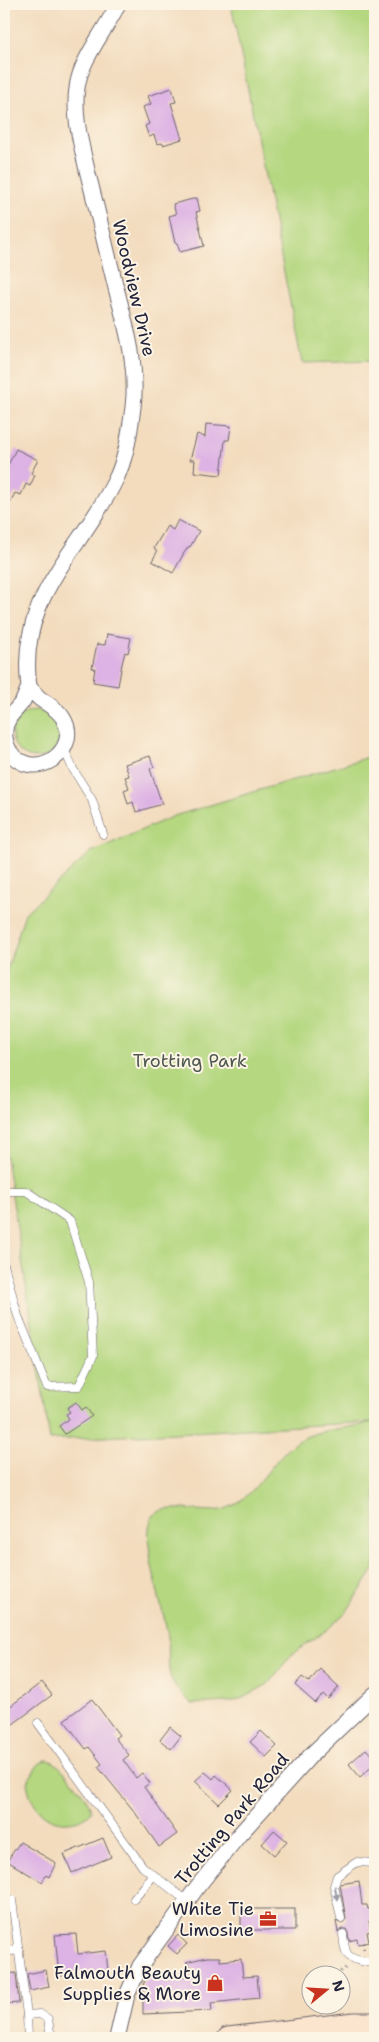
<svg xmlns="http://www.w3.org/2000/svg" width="379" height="2042" viewBox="0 0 379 2042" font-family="'Shantell Sans',sans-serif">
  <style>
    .green { fill: #b4d77f; stroke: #6b7c5d }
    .building { fill: #ddb2e4 }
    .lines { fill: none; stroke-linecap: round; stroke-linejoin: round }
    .lane-casing { stroke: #6b6369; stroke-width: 9 }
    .street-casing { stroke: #6b6369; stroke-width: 17 }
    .secondary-casing { stroke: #6b6369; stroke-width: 23 }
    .path { stroke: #6b6369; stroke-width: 2.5; stroke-dasharray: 1 4; stroke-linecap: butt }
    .lane { stroke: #fff; stroke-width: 8 }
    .street { stroke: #fff; stroke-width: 15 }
    .secondary { stroke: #fce5cf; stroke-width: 21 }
    .oneway { fill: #9c9ca7 }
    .labels { text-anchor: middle; stroke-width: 4; stroke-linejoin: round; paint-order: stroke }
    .street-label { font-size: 18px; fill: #22223b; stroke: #fcf5e5 }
    .park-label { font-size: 18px; fill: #4e584f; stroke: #fcf5e5 }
    .poi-label { font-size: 18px; fill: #22223b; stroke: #fcf5e5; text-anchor: end }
  </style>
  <rect width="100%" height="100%" fill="#fcf5e5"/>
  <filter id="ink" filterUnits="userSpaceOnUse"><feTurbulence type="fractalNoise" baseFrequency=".02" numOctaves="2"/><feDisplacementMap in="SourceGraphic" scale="10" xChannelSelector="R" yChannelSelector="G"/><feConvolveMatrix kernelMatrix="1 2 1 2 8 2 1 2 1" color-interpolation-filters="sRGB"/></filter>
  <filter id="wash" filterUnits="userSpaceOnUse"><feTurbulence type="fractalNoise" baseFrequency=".0096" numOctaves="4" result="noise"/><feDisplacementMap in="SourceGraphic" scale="20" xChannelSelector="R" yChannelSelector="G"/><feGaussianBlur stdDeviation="1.12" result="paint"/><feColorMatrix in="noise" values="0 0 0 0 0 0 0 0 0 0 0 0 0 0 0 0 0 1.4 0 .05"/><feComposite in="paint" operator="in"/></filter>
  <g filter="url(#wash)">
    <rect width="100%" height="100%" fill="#f3dcbe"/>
    <g class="green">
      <path d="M231,4h144v357l-73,2z"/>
      <circle cx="36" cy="734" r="24"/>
      <path d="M375,755v813l-28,43 -19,18 -36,25 -24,30 -25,14 -14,4 -37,2c-7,-7 -17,-16 -21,-26 -5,-14 -1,-28 -3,-41 -3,-25 -31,-104 -14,-122 12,-13 53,0 71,-6 30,-11 42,-42 65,-62 25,-21 54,-16 82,-25l-322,18 -46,-296v-165l21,-66 66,-61 83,-36z"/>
      <path d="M45,1760c5,0 8,1 11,4 9,7 35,36 35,47 -3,6 -9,8 -16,10 -27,6 -45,-13 -48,-39l11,-17z"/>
    </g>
    <g id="blocks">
      <g class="building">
        <path d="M172,88l4,14 -5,1 11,36 -19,6 -1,-2 -5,1 -3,-9 -5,2 -4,-11 4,-2 -6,-17 8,-3 -3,-8z"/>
        <path d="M197,198l3,13 -4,1 8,34 -24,6 -3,-9h-2l-6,-27 7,-2 -3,-10z"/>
        <path d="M206,424l25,2 -2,14h-4l-4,35 -27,-3 1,-12h-5l7,-26 8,3z"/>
        <path d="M16,449l22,11 -7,13 4,2 -5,11 -4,-2 -5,11 -6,-2 -11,21v-41z"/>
        <path d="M178,520l21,11 -9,16 -1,-1 -5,7 -11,20 -21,-12 5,-9 -3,-4 13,-22 6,4z"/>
        <path d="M107,634l24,4 -3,15 -3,-1 -3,12 -4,22 -25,-4 2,-14h-3l5,-24 8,1z"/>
        <path d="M150,756l4,11 -4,2 12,35 -26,8 -3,-10 -5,2 -4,-14 5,-2 -4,-11 4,-1 -4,-12z"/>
        <path d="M76,1402l6,8 4,-3 6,9 -27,18 -6,-8 10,-7 -3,-5 4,-2 -3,-4z"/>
        <path d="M320,1669l19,18 -11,12 -5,-5 -8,9 -20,-18 7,-8 7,5z"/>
        <path d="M42,1682l10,13 -43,32 -5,-7v-9z"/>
        <path d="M92,1699l27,36 -4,3 14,17 -6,5 13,18 6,-5 8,10 -6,4 33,47 -18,13 -25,-36 -36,-44 4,-3 -13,-17 -3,2 -22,-29z"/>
        <path d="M170,1727l11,9 -10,13 -11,-9z"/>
        <path d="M261,1731l16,15 -11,11 -16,-15z"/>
        <path d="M366,1749l9,10v5l-15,13 -11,-13z"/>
        <path d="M205,1772l8,7 3,-4 17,15 -14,14 -24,-23z"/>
        <path d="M274,1830l13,11 -13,14 -12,-11z"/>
        <path d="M103,1838l8,19 -39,16 -8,-19z"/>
        <path d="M20,1842l36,21 -7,14 -3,-2 -4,7 -35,-21z"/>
        <path d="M359,1881l3,24h5l1,4h5l1,12h-5l2,10 -4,1 2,10 -11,2 -1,-5 -8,2 -1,-8 -2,-4h-4l-4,3 -2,-11 6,3 4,-5 -6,-35z"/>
        <rect x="241" y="1909" width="54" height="21"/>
        <path d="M76,1934l2,20 28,-3 2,21 -49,4 -4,-41z"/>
        <path d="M178,1935l9,9 -10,10 -9,-8z"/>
        <path d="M207,1957h13v4l21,-2 2,18 14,-1 2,22 -48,5 1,8 -69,3v-28l3,-10h56l-16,-14z"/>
        <path d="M46,1970l3,17 -19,4 -3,-17z"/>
        <path d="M16,1973l3,30 -15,1v-30z"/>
      </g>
    </g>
  </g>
  <g filter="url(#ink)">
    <use href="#blocks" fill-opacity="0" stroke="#6b6369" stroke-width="1"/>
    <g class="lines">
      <g class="lane-casing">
        <g id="lane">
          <path d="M64,749l9,20 19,31 11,34"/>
          <path d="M4,1191h22l44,30 19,61 4,74 -14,30 -32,1 -29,-71 -14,-51"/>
          <path d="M38,1723l105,144 44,34"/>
          <path d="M134,1899l20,-24"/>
          <path d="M12,1900l15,115"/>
          <path d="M341,1918l-7,-32 3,-10 20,-14 18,1"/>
          <path d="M343,1934c2,21 3,25 24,28"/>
          <path d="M4,1952l15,-2"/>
          <path d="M28,2038l-1,-23 13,-1 8,5 3,19"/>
        </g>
      </g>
      <g class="street-casing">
        <g id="street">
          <path d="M29,687c-12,-90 49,-133 85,-204 12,-23 16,-51 19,-76 5,-41 -7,-81 -17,-119 -10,-40 -19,-79 -29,-118 -6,-26 -14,-55 -10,-82 3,-28 29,-58 41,-84"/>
          <path d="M29,687c3,3 7,8 10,11 9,7 18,10 24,20 20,33 -30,66 -53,34 -4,-7 -6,-15 -5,-22 1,-13 11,-19 18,-29 2,-4 4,-10 6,-14z"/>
          <path d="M117,2038l10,-43 13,-29 58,-80 41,-51 72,-80 64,-61"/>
        </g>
      </g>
      <g class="secondary-casing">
        <path id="secondary" d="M228,2038l126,-15h21"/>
      </g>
      <g class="path">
        <path d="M363,1943l1,8"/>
        <path d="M336,1974l11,-7"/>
      </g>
      <use href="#lane" class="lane"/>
      <use href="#street" class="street"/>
      <use href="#secondary" class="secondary"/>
    </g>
    <defs><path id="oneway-solid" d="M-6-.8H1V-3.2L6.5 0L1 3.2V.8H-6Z" transform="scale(1.25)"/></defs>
    <use class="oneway" href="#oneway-solid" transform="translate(336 1893) rotate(80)"/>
  </g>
  <defs>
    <g id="office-bare" transform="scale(1.35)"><path d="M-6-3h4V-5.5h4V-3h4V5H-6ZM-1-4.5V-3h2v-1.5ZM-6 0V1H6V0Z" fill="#c8321e" stroke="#fcf5e5" stroke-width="2.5" paint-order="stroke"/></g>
    <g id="shop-bare" transform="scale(1.35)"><path d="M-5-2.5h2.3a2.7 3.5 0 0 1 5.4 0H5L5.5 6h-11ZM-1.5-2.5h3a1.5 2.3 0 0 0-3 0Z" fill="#c8321e" stroke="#fcf5e5" stroke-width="2.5" paint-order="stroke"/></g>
  </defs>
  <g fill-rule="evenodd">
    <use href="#office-bare" x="268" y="1919"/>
    <use href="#shop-bare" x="215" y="1983"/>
  </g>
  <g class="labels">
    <g class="street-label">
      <text transform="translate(134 288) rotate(77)" y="6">Woodview Drive</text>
      <text transform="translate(232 1819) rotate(-50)" y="6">Trotting Park Road</text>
    </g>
    <g class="park-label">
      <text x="190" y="1067">Trotting Park</text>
    </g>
    <g class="poi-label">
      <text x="254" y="1915">White Tie<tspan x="254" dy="21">Limosine</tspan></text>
      <text x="201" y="1979">Falmouth Beauty<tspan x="201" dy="21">Supplies &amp; More</tspan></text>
    </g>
  </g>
  <rect width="379" height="2042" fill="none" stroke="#fcf5e5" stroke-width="20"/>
  <g transform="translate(326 1990) rotate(72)"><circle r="24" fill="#fcf5e5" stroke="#a5a1a1"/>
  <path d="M0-4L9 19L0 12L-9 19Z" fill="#c8321e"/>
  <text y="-8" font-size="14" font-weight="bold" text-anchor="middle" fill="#22223b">N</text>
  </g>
</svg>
